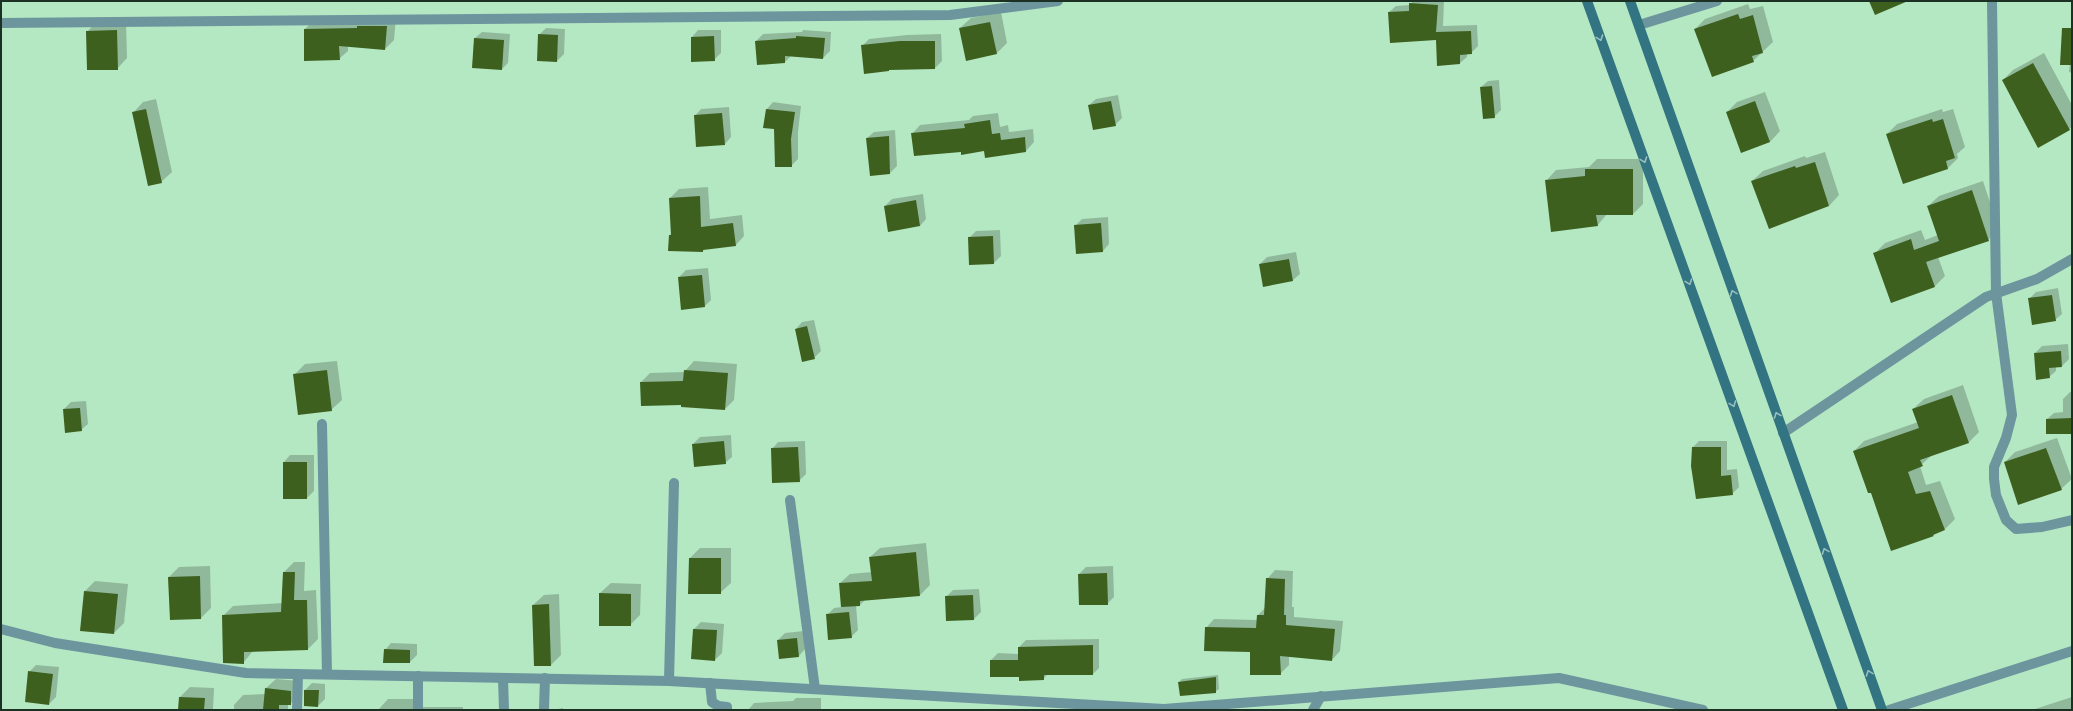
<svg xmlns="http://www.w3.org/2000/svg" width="2073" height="711" viewBox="0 0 2073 711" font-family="Ubuntu,sans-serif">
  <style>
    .shadow { fill: #0003 }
    .building { fill: #3d601f }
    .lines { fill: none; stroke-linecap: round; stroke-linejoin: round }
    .street { stroke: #6d959e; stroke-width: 10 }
    .secondary { stroke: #327481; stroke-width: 10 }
    .oneway { stroke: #9ac0c0 }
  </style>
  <rect width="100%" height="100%" fill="#b4e8c3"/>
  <g class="shadow">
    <path d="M1413,1h31l-1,25 34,-1 1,21 -7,7h-4v4l-7,6 -22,2 -1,-27 -48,-26 7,-6 14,-1z"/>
    <path d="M1748,4l2,5 13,-3 10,36 -20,19 -58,-32 10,-10z"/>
    <path d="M1001,12l6,31 -10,10 -37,-25 11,-10z"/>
    <path d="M396,18l-2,22 -9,9 -37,-4v6l-9,8 -34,-30 9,-9z"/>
    <path d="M97,21h29l1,37 -10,11 -30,-37z"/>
    <path d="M546,28l19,1 -1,25 -7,7 -18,-26z"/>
    <path d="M698,30h23v23l-7,7 -22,-23z"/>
    <path d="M803,30l28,2 -1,19 -7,7 -32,-2 -6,6 -29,-21 7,-7 39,-2z"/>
    <path d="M482,32l28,2 -2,29 -6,6 -27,-31z"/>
    <path d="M2072,33v40l-3,-1z"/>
    <path d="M941,34l1,27 -7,7h-44l-2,2 -27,-24 7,-7 38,-4z"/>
    <path d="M2044,53l28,52v22l-3,2 -66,-49 10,-10z"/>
    <path d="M1499,80l2,30 -7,7 -13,-30 7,-6z"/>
    <path d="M1765,92l15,39 -10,11 -28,10 -15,-40 10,-10z"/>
    <path d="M1118,95l4,23 -7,7 -26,-20 7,-6z"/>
    <path d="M156,99l16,73 -11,10 -28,-69 10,-11z"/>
    <path d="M773,102l28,4 -3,26v27l-7,7 -16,-37 -11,-2 3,-18z"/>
    <path d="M729,107l2,30 -6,7 -30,-28 6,-7z"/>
    <path d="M1942,109l1,3 10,-3 12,38 -8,7 1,4 -10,10 -45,15 -16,-49 10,-10z"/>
    <path d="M998,113l2,14 8,-2 1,7 24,-3 1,13 -8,9 -41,-1 -73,-16 8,-9 49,-5 4,-4z"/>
    <path d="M895,130l2,36 -7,7 -19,2 -4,-37 7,-6z"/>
    <path d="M1825,152l14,43 -10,11 -77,-25 11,-10 42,-15 1,2z"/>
    <path d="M1597,159h46v45l-10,10h-26l-10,12 -51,-45 10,-11 33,-3z"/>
    <path d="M1983,181l16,49 -11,10 -50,17 7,19 -10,10 -43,16 -17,-49 10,-10 36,-13 4,10 13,-5 -10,-29 11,-10z"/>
    <path d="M708,187l2,32 32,-4 2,21 -8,9 -31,3 -2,3 -33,-16 2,-2 -2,-35 9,-9z"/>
    <path d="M923,194l3,25 -6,7 -35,-20 7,-7z"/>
    <path d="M1108,217l1,27 -6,7 -28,-25 7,-7z"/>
    <path d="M1000,230l1,26 -7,7 -24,1 -1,-26 7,-7z"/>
    <path d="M1296,252l4,22 -7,6 -33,-16 7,-7z"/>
    <path d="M708,268l3,32 -6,6 -26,-29 7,-7z"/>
    <path d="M2058,288l4,26 -7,6 -26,-21 7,-7z"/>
    <path d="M814,320l7,31 -7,7 -18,-29 6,-7z"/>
    <path d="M2068,344l1,15 -7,7h-6v5l-7,6 -14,-24 7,-7z"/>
    <path d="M337,361l5,39 -11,10 -37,-35 11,-11z"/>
    <path d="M694,361l43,3 -3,36 -9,9 -43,-5 -41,-22 9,-9 34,-1z"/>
    <path d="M1963,385l16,47 -10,10 -37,13 -12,11 6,19 14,-4 15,38 -10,10 -12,6 -62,-44 -17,-40 10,-10 54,-19 -5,-13 11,-10z"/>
    <path d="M2070,392h2v41l-25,-14 7,-6 9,-1v-13z"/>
    <path d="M86,401l2,23 -7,6 -17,-21 7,-7z"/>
    <path d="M731,435l1,22 -7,6 -32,-19 7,-7z"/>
    <path d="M2057,438l15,41 -11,10 -56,-27 10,-10z"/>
    <path d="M805,441l1,33 -7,7 -27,-32 6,-7z"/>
    <path d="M1699,441h28v29l10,-1 2,18 -7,7 -39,-47z"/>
    <path d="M290,455h24v36l-7,7 -23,-36z"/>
    <path d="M926,543l4,42 -10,10 -55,5 -5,5h-4l2,25 -7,7 -24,-22 7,-7 8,-1 -2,-24 10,-9 22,-2 -2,-15 10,-9z"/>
    <path d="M700,548h31v35l-11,10 -30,-35z"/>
    <path d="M294,562h11l-1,29 12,-1 2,49 -10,10 -55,2 -10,12 -20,-47 10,-10 50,-3 1,-31z"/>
    <path d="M210,566l1,42 -10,10 -30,1 -2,-42 10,-10z"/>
    <path d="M1113,566l1,31 -7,7 -28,-30 7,-7z"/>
    <path d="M1275,570l18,1 -1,36h2v10l49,4 -3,30 -8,9 -43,-4v9l-9,9 -29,-23 -45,-23 8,-9 44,1v-5l7,-7 2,-29z"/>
    <path d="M95,581l33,3 -4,39 -10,10 -29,-42z"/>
    <path d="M611,583l30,1 -1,31 -10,10 -30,-32z"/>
    <path d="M979,589l2,23 -7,7 -28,-22 7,-7z"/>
    <path d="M559,594l2,61 -10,10 -18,-60 11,-10z"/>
    <path d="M701,622l23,2 -2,29 -7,7 -21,-31z"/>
    <path d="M804,631l1,18 -6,7 -21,-16 7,-7z"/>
    <path d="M1099,639v29l-6,6h-45l-5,5 -23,-3 -29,-16 7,-7 21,1v-7l7,-7z"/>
    <path d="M391,643l26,1v11l-7,7 -25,-12z"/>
    <path d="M36,665l23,2 -3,30 -7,7 -20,-32z"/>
    <path d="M1218,675l1,14 -4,3 -36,-10 3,-3z"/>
    <path d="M276,679l24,2v14l-10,9h-2v6h-54v-5l9,-10 23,-1v-6z"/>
    <path d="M312,683l13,1v15l-7,7 -13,-1v-15z"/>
    <path d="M190,687l24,1 -1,22h-34l1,-13z"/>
    <path d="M2072,697v13h-38l1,-1z"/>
    <path d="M796,698h25v12h-73l6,-7 39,-2z"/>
    <path d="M388,699h33v8h42v3h-85z"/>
    <path d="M563,708v2h-10z"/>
  </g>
  <g class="building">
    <path d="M1869,1h39l-33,14z"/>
    <path d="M1409,3l29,2 -2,27 35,-1 1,23 -12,1v9l-23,2 -1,-26 -46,3 -2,-31 21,-1z"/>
    <path d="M1738,14l2,5 13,-4 10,38 -11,3 2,6 -42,15 -18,-48z"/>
    <path d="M990,22l7,32 -31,7 -7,-33z"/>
    <path d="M357,26h30l-2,24 -46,-4 1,14 -36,1v-32l53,-1z"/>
    <path d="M2062,28h10v37h-12z"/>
    <path d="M117,30l1,40h-31l-1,-39z"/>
    <path d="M538,34l20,1 -1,27 -20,-1z"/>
    <path d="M714,36l1,25 -24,1v-25z"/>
    <path d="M796,36l29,2 -2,21 -38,-3v7l-28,2 -2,-24 41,-3z"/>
    <path d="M474,38l30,2 -2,30 -30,-2z"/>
    <path d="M900,41h35v28l-46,1v1l-25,3 -3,-29z"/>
    <path d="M2033,63l37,67 -32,18 -36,-68z"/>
    <path d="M1492,86l3,32 -12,1 -3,-32z"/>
    <path d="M1111,101l5,25 -23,4 -5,-25z"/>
    <path d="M1755,101l15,41 -29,11 -15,-41z"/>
    <path d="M146,109l16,74 -14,3 -16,-74z"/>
    <path d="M766,109l29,3 -4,27 1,28h-17l-1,-38 -11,-1z"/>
    <path d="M722,113l3,32 -29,2 -2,-32z"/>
    <path d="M1932,119l1,3 10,-3 12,39 -9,3 2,8 -45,15 -17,-50z"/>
    <path d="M990,120l2,14 8,-1 1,7 24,-3 1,15 -41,6 -1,-7 -23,4v-3l-47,4 -3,-23 54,-5 -1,-4z"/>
    <path d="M889,136l1,38 -20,2 -4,-38z"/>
    <path d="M1815,162l14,44 -60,23 -18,-48 44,-15 1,2z"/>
    <path d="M1585,169h48v46h-37l2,11 -47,6 -6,-52 40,-4z"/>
    <path d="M1972,190l17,51 -63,21 9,25 -44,16 -18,-50 38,-14 3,11 25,-9 -12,-35z"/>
    <path d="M700,196l1,31 32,-4 3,23 -33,4v2l-35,-1 1,-16h2l-2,-37z"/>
    <path d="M916,200l4,26 -32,6 -4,-26z"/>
    <path d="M1101,223l2,29 -27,2 -2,-29z"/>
    <path d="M993,236l1,28 -25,1 -1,-28z"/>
    <path d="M1289,259l4,22 -30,6 -4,-23z"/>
    <path d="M702,275l3,32 -24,3 -3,-33z"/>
    <path d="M2052,295l4,26 -24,4 -4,-27z"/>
    <path d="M807,326l8,33 -13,3 -7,-33z"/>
    <path d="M2061,351l1,16 -13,1 1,10 -14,2 -2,-27z"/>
    <path d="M327,370l5,41 -34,4 -5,-41z"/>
    <path d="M684,370l44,3 -3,37 -44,-3v-2l-40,1 -1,-24 43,-1z"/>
    <path d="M1952,395l17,48 -49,17 3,6 -15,6 8,22 14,-3 15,39 -12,5 1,1 -43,15 -20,-58h-3l-15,-42 66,-23 -7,-19z"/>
    <path d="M80,408l2,23 -17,2 -2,-24z"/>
    <path d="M2072,418v16h-26v-15z"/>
    <path d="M724,441l2,23 -32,3 -2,-23z"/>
    <path d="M798,447l2,35 -28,1 -1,-35z"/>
    <path d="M1692,447h29v29l10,-1 2,20 -37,4 -5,-33z"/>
    <path d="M2046,448l16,42 -44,15 -14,-43z"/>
    <rect x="283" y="462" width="24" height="37"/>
    <path d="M916,552l4,44 -60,5v5l-19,1 -2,-24 33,-2 -3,-24z"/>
    <path d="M689,558h32v36h-33z"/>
    <path d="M283,572h12l-1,28h13l1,50 -64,2v12l-21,-1 -1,-48 59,-3z"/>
    <path d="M1107,573l1,32h-29l-1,-31z"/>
    <path d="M200,576l1,43 -31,1 -2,-43z"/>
    <path d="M1266,578l19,1 -1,36h2v10l49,4 -3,32 -52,-5 1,19h-31v-23l-46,-1 1,-24 51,1 1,-13h7z"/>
    <path d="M84,591l34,3 -4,40 -34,-3z"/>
    <path d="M599,593l32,1v32h-32z"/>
    <path d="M973,595l1,25 -28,1 -1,-25z"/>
    <path d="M549,604l2,62h-17l-2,-61z"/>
    <path d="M849,612l3,26 -24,2 -2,-26z"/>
    <path d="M693,629l24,1 -2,31 -24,-2z"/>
    <path d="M797,638l2,19 -20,2 -2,-19z"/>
    <path d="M1093,645v30h-49v5l-25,1v-4h-29v-17h28v-13z"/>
    <path d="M384,649l26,1v13h-27z"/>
    <path d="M28,671l25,3 -4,31 -24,-3z"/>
    <path d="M1216,677v16l-36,3 -2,-14z"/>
    <path d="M265,688l26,3v14h-12v5h-16z"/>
    <path d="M304,690h15l-1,17 -14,-1z"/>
    <path d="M179,697l26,1 -1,12h-26z"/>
  </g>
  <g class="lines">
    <g class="street">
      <path d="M1992,1l4,292 16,122 -6,23 -12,29v12l2,16 10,25 10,9 26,-2 30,-7"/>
      <path d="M1,23l949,-8 108,-14"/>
      <path d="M1639,25l78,-24"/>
      <path d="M322,424l5,250"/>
      <path d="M1783,433l203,-136 51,-18 35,-20"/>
      <path d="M790,500l25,189"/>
      <path d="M1,629l54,14 191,30 423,8 495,28 395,-31 144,32"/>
      <path d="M418,676v34"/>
      <path d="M503,678l1,32"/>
      <path d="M669,681l5,-198"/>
      <path d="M710,683l2,19 6,4 9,1v3"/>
      <path d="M544,709l1,-31"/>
      <path d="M297,710l1,-36"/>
      <path d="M1313,710l8,-14"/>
      <path d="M1889,710l183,-59"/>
    </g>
    <g class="secondary">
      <path d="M1587,1l256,709"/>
      <path d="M1630,1l252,709"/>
    </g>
  </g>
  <defs><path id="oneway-chevron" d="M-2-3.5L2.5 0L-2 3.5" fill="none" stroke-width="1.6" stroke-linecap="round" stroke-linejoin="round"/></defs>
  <g class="oneway">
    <use href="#oneway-chevron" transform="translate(1600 38) rotate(70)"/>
    <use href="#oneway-chevron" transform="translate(1644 160) rotate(70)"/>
    <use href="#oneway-chevron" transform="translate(1689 282) rotate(70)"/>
    <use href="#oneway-chevron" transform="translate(1733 293) rotate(-110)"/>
    <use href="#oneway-chevron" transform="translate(1733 404) rotate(70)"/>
    <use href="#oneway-chevron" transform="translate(1777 415) rotate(-110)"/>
    <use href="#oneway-chevron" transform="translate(1825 551) rotate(-110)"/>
    <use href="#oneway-chevron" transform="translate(1869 673) rotate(-110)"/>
  </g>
  <rect width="2073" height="711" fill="none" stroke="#1c3123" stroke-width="4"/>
</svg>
